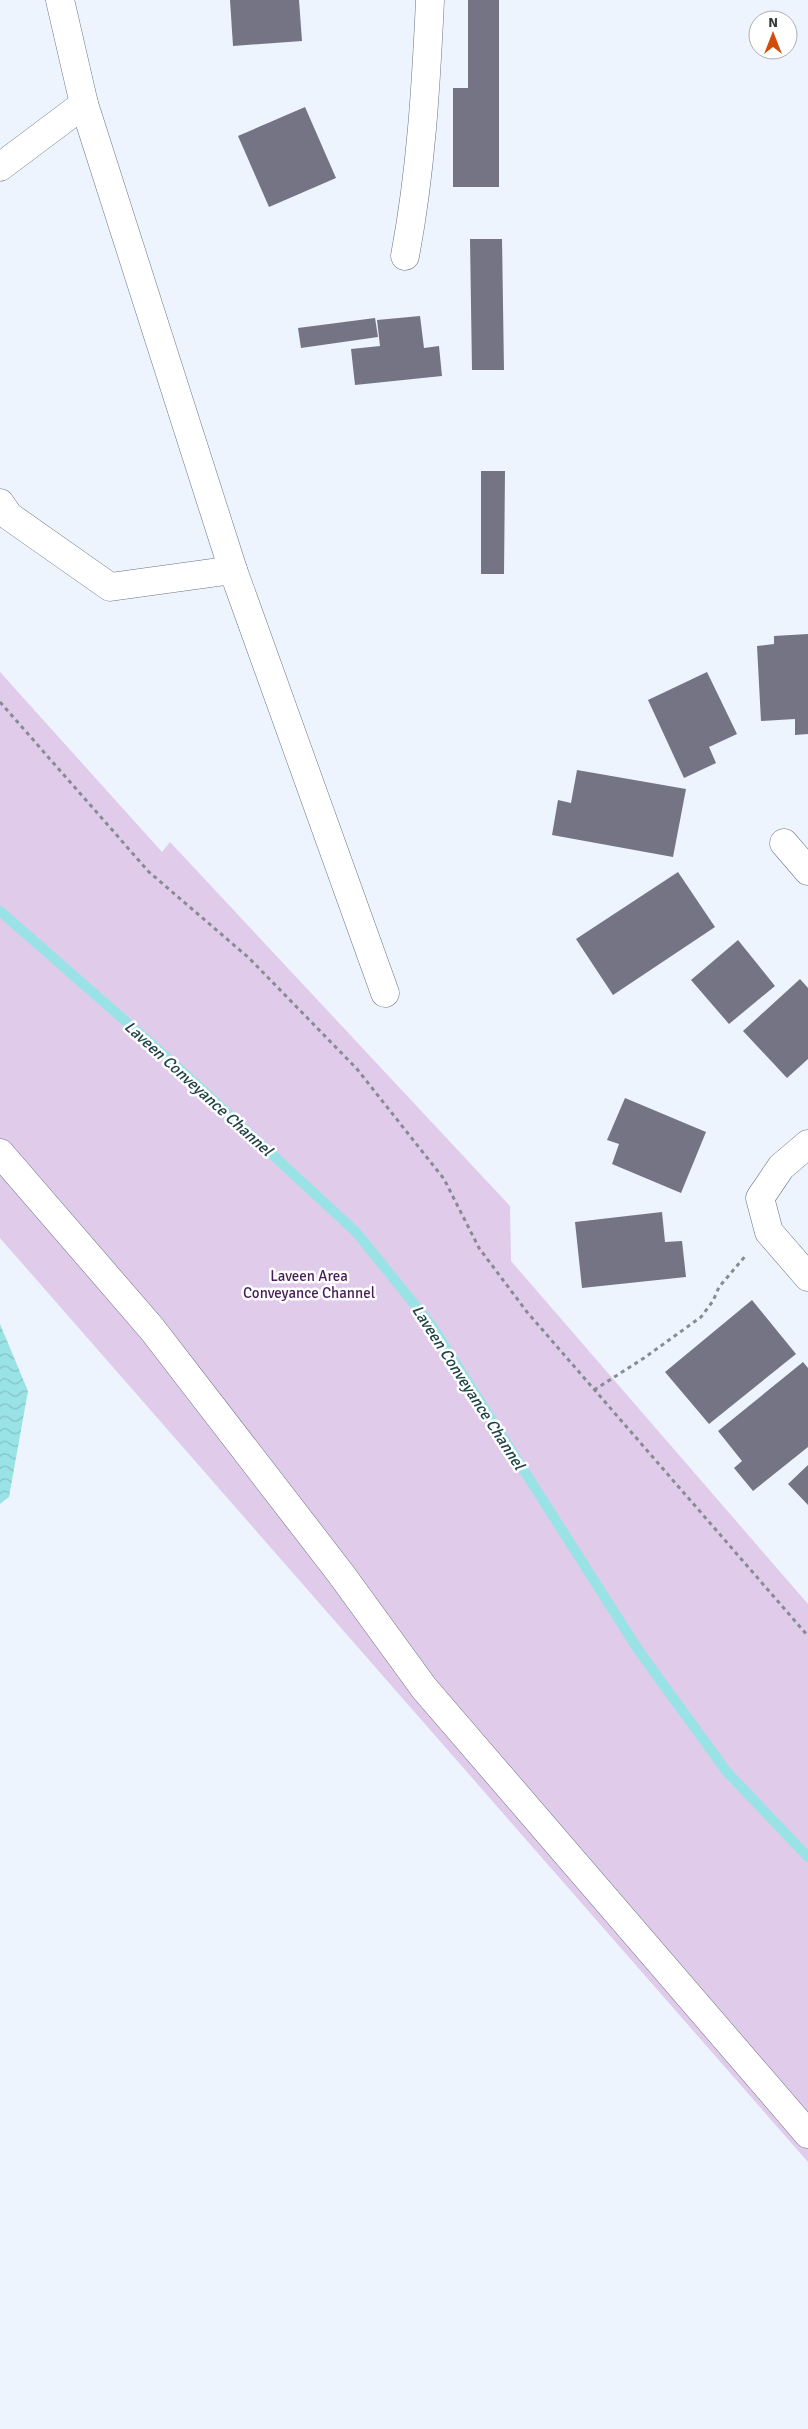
<svg xmlns="http://www.w3.org/2000/svg" width="808" height="2429" viewBox="0 0 808 2429" font-family="Signika,sans-serif">
  <style>
    .park { fill: #e0cbea }
    .water { fill: url(#water-waves) }
    .lines { fill: none; stroke-linecap: round; stroke-linejoin: round }
    .stream { stroke: #99e3e7; stroke-width: 10 }
    .building { fill: #747485 }
    .minor-casing { stroke: #6b7584; stroke-width: 29 }
    .path { stroke: #868c93; stroke-width: 3; stroke-dasharray: 4 4; stroke-linecap: butt }
    .minor { stroke: #fff; stroke-width: 28 }
    .labels { text-anchor: middle; stroke-width: 5; stroke-linejoin: round; paint-order: stroke }
    .park-label { font-size: 15px; fill: #471f58; stroke: #fff }
    .water-label { font-size: 16px; font-style: italic; fill: #1f4345; stroke: #fff }
  </style>
  <defs>
    <pattern id="water-waves" width="16" height="10" patternUnits="userSpaceOnUse" patternTransform="scale(1.25)"><rect width="16" height="10" fill="#99e3e7"/><path d="M0 5q4-4 8 0t8 0" fill="none" stroke="#84c3c7"/></pattern>
  </defs>
  <rect width="100%" height="100%" fill="#edf4fe"/>
  <path class="park" d="M0,672l162,180 8,-10 340,364 1,55 297,343v558l-808,-924z"/>
  <path class="water" d="M0,1324l28,67 -19,106 -9,7z"/>
  <g class="lines">
    <path class="stream" d="M0,911l171,150 185,171 76,94 207,325 88,121 81,85"/>
  </g>
  <g class="building">
    <path d="M230,0h69l3,41 -69,5z"/>
    <path d="M468,0h31v187h-46v-99h15z"/>
    <path d="M305,107l31,71 -67,29 -31,-71z"/>
    <path d="M470,239h32l2,131h-32z"/>
    <path d="M420,316l4,32 15,-2 3,30 -87,9 -4,-36 29,-3 -3,-26z"/>
    <path d="M375,318l3,19 -77,11 -3,-20z"/>
    <path d="M481,471h24l-1,103h-23z"/>
    <path d="M808,634v100l-13,1v-16l-34,2 -4,-75 17,-2v-8z"/>
    <path d="M707,672l30,62 -28,13 7,16 -32,15 -36,-78z"/>
    <path d="M577,770l109,19 -13,68 -121,-22 6,-35 13,3z"/>
    <path d="M678,872l37,55 -102,68 -37,-56z"/>
    <path d="M738,940l37,46 -46,38 -38,-44z"/>
    <path d="M800,979l8,9v71l-21,19 -44,-47z"/>
    <path d="M625,1098l81,34 -25,61 -69,-29 7,-20 -12,-4z"/>
    <path d="M662,1212l3,30 17,-1 4,36 -104,11 -7,-66z"/>
    <path d="M752,1300l44,54 -87,70 -44,-52z"/>
    <path d="M803,1362l5,6v79l-55,44 -19,-23 8,-7 -24,-30z"/>
    <path d="M808,1465v40l-20,-21z"/>
  </g>
  <g class="lines">
    <g class="minor-casing">
      <g id="minor">
        <path d="M84,104l149,466"/>
        <path d="M0,167l84,-63 -24,-104"/>
        <path d="M405,256c16,-85 21,-170 25,-256"/>
        <path d="M0,503l9,13 101,71 123,-17 152,423"/>
        <path d="M784,843l24,28"/>
        <path d="M808,1144l-27,23 -21,31 9,34 39,45"/>
        <path d="M0,1153l152,176 189,245 83,114 384,446"/>
      </g>
    </g>
    <g class="path">
      <path d="M0,702l149,170 100,86 108,111 87,110 35,69 48,64 281,324"/>
      <path d="M594,1390l50,-32 57,-41 12,-16 6,-14 28,-33"/>
    </g>
    <use href="#minor" class="minor"/>
  </g>
  <g class="labels">
    <g class="park-label">
      <text x="309" y="1281">Laveen Area<tspan x="309" dy="17">Conveyance Channel</tspan></text>
    </g>
    <g class="water-label">
      <text transform="translate(199 1088) rotate(42)" y="6">Laveen Conveyance Channel</text>
      <text transform="translate(469 1387) rotate(57)" y="6">Laveen Conveyance Channel</text>
    </g>
  </g>
  <g transform="translate(773 35)"><circle r="24" fill="#ffffff" stroke="#adafb1"/>
  <path d="M0-4L9 19L0 12L-9 19Z" fill="#d24e08"/>
  <text y="-8" font-size="14" font-weight="bold" text-anchor="middle" fill="#31363c">N</text>
  </g>
</svg>
